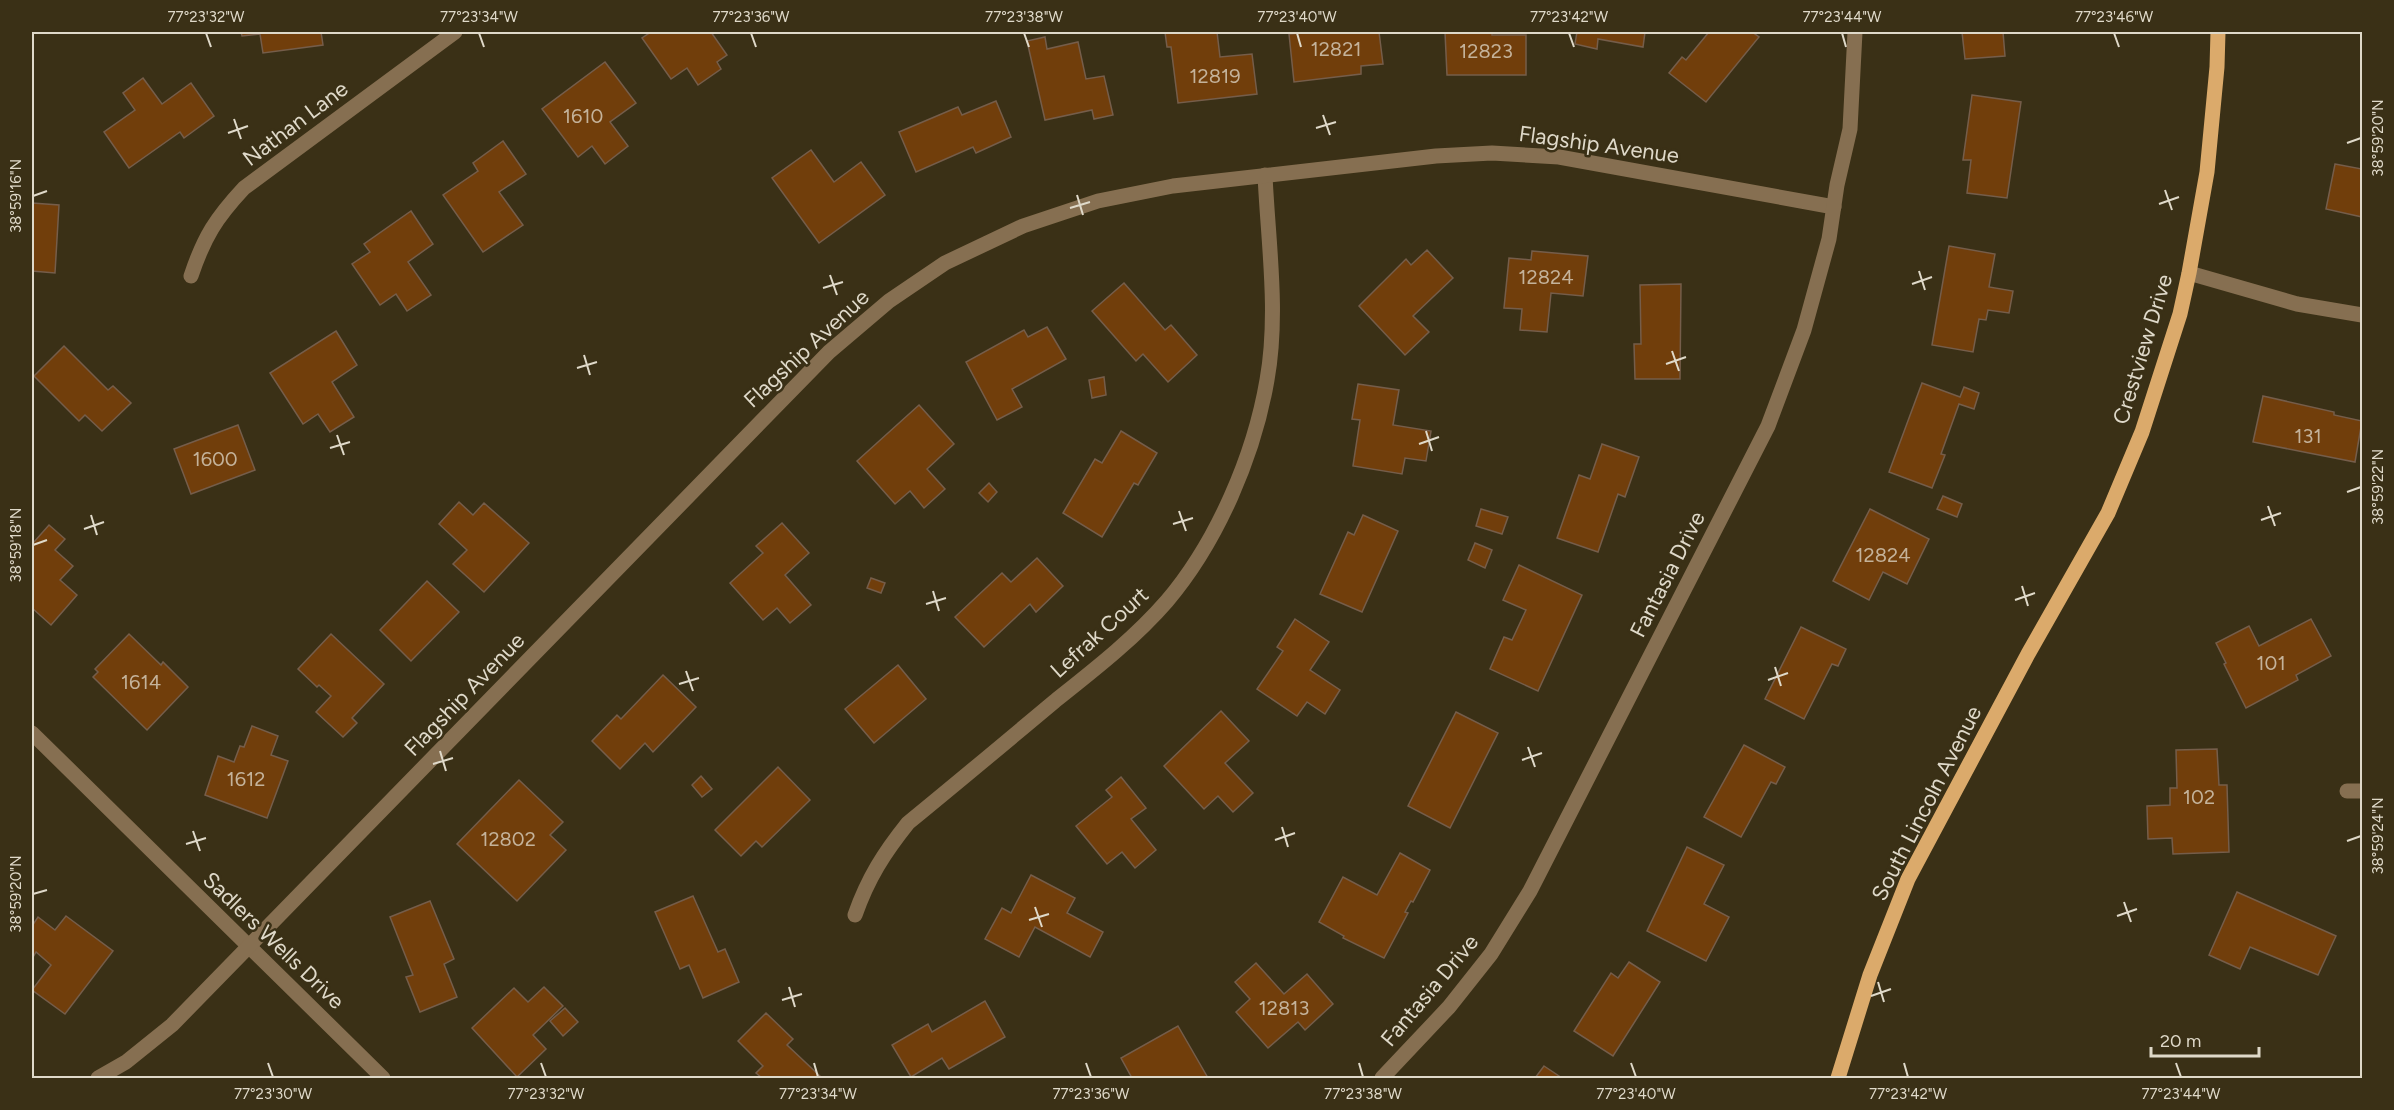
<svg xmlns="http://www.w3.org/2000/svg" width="2394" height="1110" viewBox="0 0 2394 1110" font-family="Figtree,sans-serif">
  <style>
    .building { fill: #713e0b; stroke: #755d4a; stroke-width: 1.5 }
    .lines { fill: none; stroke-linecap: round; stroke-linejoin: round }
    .minor { stroke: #866f51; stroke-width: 15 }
    .major { stroke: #dbaa6b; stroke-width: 15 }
    .ticks { fill: none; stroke: #dfd9c9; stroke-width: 2 }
    .labels { text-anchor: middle; stroke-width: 5; stroke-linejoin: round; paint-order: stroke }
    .number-label { font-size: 20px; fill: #c4b29a }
    .street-label { font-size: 22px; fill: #dfd9c9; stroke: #3a3016 }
    .neatline { fill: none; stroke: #dfd9c9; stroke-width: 2 }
    .ticks-label { font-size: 15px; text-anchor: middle; fill: #dfd9c9 }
  </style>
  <rect width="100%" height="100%" fill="#3a3016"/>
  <g class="building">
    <path d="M241,32h80l2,13 -60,8 -3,-19 -18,2z"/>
    <path d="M651,32h60l16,23 -10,7 4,7 -23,16 -11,-17 -16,11 -29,-41z"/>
    <path d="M1165,32h52l3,25 32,-3 5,40 -79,9 -7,-56h-4z"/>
    <path d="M1314,32h65l4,32 -22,2v8l-67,8 -5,-48z"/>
    <path d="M1445,32h47v3h34v40h-79z"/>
    <path d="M1577,32h68l-2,15 -45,-8 -1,10 -22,-5z"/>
    <path d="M1709,32h43l7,5 -53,65 -37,-29 13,-16 4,3z"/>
    <path d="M1962,32h41l2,24 -40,3z"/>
    <path d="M1045,37l2,12 31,-7 8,37 18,-3 9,39 -19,4 -2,-9 -47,10 -18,-79z"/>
    <path d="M605,62l31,41 -26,19 18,24 -23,18 -13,-18 -14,11 -36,-48z"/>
    <path d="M143,78l19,26 29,-21 23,33 -30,22 -4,-6 -51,36 -25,-36 31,-22 -12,-17z"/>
    <path d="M1972,95l49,7 -14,96 -40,-5 4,-33h-8z"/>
    <path d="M996,101l15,36 -35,16 -3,-6 -57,25 -17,-40 59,-25 4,8z"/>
    <path d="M503,141l23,33 -27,18 24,33 -40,27 -40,-57 35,-24 -5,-8z"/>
    <path d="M811,150l23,32 27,-20 24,33 -66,48 -47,-65z"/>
    <path d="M2335,164l27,5v48l-36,-8z"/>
    <path d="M32,203l27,2 -4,68 -23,-2z"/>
    <path d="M411,211l22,33 -25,18 23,33 -24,16 -11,-17 -16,11 -28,-41 18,-12 -6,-8z"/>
    <path d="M1949,246l46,8 -6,33 24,4 -4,22 -21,-3 -2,10 -7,-1 -6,33 -41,-7z"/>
    <path d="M1427,250l26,28 -40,38 16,16 -24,23 -46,-49 47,-47 5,6z"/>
    <path d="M1532,251l56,5 -5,40 -32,-3 -4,39 -27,-2 2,-21 -18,-1 5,-50 22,2z"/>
    <path d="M1124,283l41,47 6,-5 26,30 -29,27 -25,-28 -7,7 -44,-50z"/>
    <path d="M1681,284l-1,95h-45l-1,-35h7l-1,-59z"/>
    <path d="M1047,327l19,32 -54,30 10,18 -25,13 -31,-58 58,-32 4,7z"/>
    <path d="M336,331l21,34 -25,17 22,35 -24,15 -12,-18 -15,10 -33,-51z"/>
    <path d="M64,346l44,44 5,-4 18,17 -29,28 -17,-16 -6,6 -45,-45z"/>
    <path d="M1104,377l2,18 -14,3 -3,-18z"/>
    <path d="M1922,383l38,14 4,-10 15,6 -5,16 -15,-5 -18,50 4,1 -13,33 -43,-16z"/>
    <path d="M1358,384l41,6 -6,35 38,6 -5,30 -21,-3 -3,16 -49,-8 7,-46 -8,-1z"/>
    <path d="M2263,396l71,16v3l28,6 -7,41 -102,-20z"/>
    <path d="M919,405l35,39 -27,25 18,20 -21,19 -14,-17 -15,13 -38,-43z"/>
    <path d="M238,425l17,45 -64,24 -17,-45z"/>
    <path d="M1121,431l36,22 -19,32 -4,-2 -32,54 -39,-24 32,-54 7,4z"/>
    <path d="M1602,444l37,13 -14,40 -7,-3 -20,58 -41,-14 22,-63 11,4z"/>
    <path d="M989,483l8,9 -9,10 -9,-9z"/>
    <path d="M1943,496l19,8 -5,13 -20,-8z"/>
    <path d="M459,502l14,13 11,-12 45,40 -45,49 -31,-28 14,-14 -28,-26z"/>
    <path d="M1481,509l27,8 -6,17 -26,-8z"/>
    <path d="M1870,509l59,30 -22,45 -24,-12 -14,28 -36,-19z"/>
    <path d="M1363,515l35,16 -36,81 -42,-18 28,-62 6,3z"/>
    <path d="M782,523l27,30 -24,22 26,30 -21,18 -13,-15 -14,12 -33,-37 33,-30 -7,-7z"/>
    <path d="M49,525l16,14 -10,11 18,16 -13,14 17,15 -26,30 -19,-17v-68l2,2z"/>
    <path d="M1475,543l17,7 -7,18 -17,-8z"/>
    <path d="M1037,558l26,28 -27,26 -6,-8 -46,43 -29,-30 47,-44 9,9z"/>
    <path d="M1519,565l63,30 -44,96 -48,-22 14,-32 8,3 14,-30 -23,-10z"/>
    <path d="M871,578l14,5 -4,10 -14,-5z"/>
    <path d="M427,581l32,31 -48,49 -31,-31z"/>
    <path d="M1295,619l34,23 -19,28 30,20 -15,24 -18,-12 -10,14 -40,-27 26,-38 -6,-4z"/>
    <path d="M2311,619l20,37 -35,19 2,5 -52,28 -22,-44 2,-1 -10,-20 33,-17 10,20z"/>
    <path d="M1801,627l45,22 -8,17 -6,-2 -28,55 -39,-20z"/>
    <path d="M129,634l32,31 2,-3 25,25 -41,43 -54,-53 5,-5 -3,-3z"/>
    <path d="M331,634l53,50 -32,34 5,5 -14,14 -27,-25 15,-16 -12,-11 -2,2 -19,-18z"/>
    <path d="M898,665l28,34 -52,44 -29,-34z"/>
    <path d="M663,675l33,32 -43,45 -8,-9 -25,26 -28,-28 25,-26 4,4z"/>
    <path d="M1221,711l28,30 -24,22 28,30 -20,19 -15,-16 -14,13 -40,-43z"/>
    <path d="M1456,712l42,21 -48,95 -42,-22z"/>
    <path d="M252,726l26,10 -7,19 17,6 -21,57 -62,-23 13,-39 16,6 6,-16 4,1z"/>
    <path d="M1744,745l41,22 -9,17 -5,-2 -30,55 -37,-20z"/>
    <path d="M2217,749l2,36h8l2,67 -56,2 -1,-16 -24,1 -1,-33 23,-1v-17h7l-1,-38z"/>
    <path d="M778,767l32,33 -48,47 -6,-6 -15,15 -26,-26z"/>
    <path d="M701,776l11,13 -10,8 -10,-12z"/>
    <path d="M1121,777l25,31 -15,11 25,31 -21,18 -13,-16 -15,12 -31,-38 36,-29 -6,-7z"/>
    <path d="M519,780l44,42 -13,13 16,15 -49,51 -60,-57z"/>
    <path d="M1687,847l37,18 -20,39 25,13 -23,44 -59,-30z"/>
    <path d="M1400,853l30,17 -17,32 -2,-1 -6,11 3,1 -24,45 -41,-20 1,-2 -25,-14 24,-45 34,18z"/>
    <path d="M1031,875l44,23 -8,15 36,19 -13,25 -55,-30 -16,30 -34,-18 17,-31 9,5z"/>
    <path d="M2237,892l99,44 -18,39 -68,-28 -10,22 -31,-14z"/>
    <path d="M693,896l25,56 7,-3 14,33 -36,16 -14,-33 -9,4 -25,-57z"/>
    <path d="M430,901l24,58 -10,5 13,33 -37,15 -14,-35 7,-2 -23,-58z"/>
    <path d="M66,916l47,35 -48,63 -33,-24 19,-25 -15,-13 -4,7v-33l6,-9 17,13z"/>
    <path d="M1629,962l31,20 -47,74 -39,-25 37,-58 7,5z"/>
    <path d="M1256,963l28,31 23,-20 26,30 -28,26 -7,-8 -30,26 -32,-36 14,-13 -15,-17z"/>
    <path d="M544,987l19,19 -30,29 13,14 -29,28 -45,-49 42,-40 14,14z"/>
    <path d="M985,1001l20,36 -56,32 -7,-11 -31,19 -19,-32 36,-21 4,8z"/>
    <path d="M565,1008l13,14 -15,14 -13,-15z"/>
    <path d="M766,1013l27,26 -6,6 35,33h-60l-6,-5 7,-7 -25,-25z"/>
    <path d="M1178,1026l30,52h-76l-11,-20z"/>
    <path d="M1544,1066l18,12h-27z"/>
  </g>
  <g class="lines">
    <g class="minor">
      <path d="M2189,273l108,31 65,11"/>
      <path d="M191,276c13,-39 25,-58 53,-88l211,-156"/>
      <path d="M32,733l351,345"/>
      <path d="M2347,791h15"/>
      <path d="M855,915c13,-37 29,-62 53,-92 49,-40 98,-81 147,-122 39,-31 79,-62 112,-100 50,-59 87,-145 100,-221 12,-67 1,-138 -2,-205"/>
      <path d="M98,1078l28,-16 46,-37 657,-673 60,-51 56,-38 78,-37 75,-25 75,-15 263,-30 56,-3 67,4 275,50"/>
      <path d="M1382,1078l67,-71 42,-53 39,-63 238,-465 36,-96 25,-91 8,-54 13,-56 5,-97"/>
    </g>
    <path class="major" d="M1838,1078l32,-103 38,-96 120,-225 80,-141 34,-81 38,-118 9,-41 18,-101 10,-105 1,-35"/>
  </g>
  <path class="ticks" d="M206,33l5,14M479,33l5,14M751,33l5,14M1024,33l5,14M1297,33l4,14M1569,33l5,14M1842,33l4,14M2114,33l5,14M1323,115l7,20M234,119l7,20M1316,128l20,-6M228,133l20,-7M2347,143l14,-5M2165,190l7,20M1077,195l6,20M33,196l14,-5M2159,204l20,-7M1070,208l20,-6M1919,271l6,19M830,275l7,20M1912,284l20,-7M823,288l20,-6M1672,351l7,20M584,355l6,20M1666,364l20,-7M577,368l20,-6M1426,431l6,20M337,435l7,20M1419,444l20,-7M330,448l20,-6M2347,492l14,-5M2268,506l7,20M1179,511l7,20M91,515l6,20M2261,520l20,-7M1173,524l20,-6M84,529l20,-7M33,545l14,-5M2022,586l6,20M933,591l6,20M2015,600l20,-7M926,604l20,-6M1775,667l6,19M686,671l7,20M1768,680l20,-7M679,684l20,-6M1528,747l7,20M440,751l6,20M1522,760l20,-7M433,764l20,-6M1282,827l6,20M193,831l7,20M1275,840l20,-7M2347,841l14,-5M186,844l20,-6M33,894l14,-4M2124,902l7,20M1035,907l7,20M2117,916l20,-7M1029,920l20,-6M1878,982l6,20M789,987l6,20M1871,996l20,-7M782,1000l20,-6M268,1063l5,14M541,1063l5,14M814,1063l4,14M1086,1063l5,14M1359,1063l4,14M1631,1063l5,14M1904,1063l4,14M2176,1063l5,14"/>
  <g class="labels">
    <g class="number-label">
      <text x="1336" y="56">12821</text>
      <text x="1486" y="58">12823</text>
      <text x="1215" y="83">12819</text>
      <text x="583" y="123">1610</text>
      <text x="1546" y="284">12824</text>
      <text x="2308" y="443">131</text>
      <text x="215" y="466">1600</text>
      <text x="1883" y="562">12824</text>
      <text x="2271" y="670">101</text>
      <text x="141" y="689">1614</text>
      <text x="246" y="786">1612</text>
      <text x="2199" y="804">102</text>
      <text x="508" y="846">12802</text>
      <text x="1284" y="1015">12813</text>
    </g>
    <g class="street-label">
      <text transform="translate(295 123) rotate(-37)" y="8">Nathan Lane</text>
      <text transform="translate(1599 144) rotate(8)" y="8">Flagship Avenue</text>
      <text transform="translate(806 348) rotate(-43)" y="8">Flagship Avenue</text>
      <text transform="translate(2142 349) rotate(-73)" y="8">Crestview Drive</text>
      <text transform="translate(1667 574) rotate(-63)" y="8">Fantasia Drive</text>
      <text transform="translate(1099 632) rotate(-42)" y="8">Lefrak Court</text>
      <text transform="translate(464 694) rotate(-46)" y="8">Flagship Avenue</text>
      <text transform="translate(1926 803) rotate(-63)" y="8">South Lincoln Avenue</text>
      <text transform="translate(274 940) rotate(44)" y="8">Sadlers Wells Drive</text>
      <text transform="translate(1429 990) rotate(-50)" y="8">Fantasia Drive</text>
    </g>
  </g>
  <rect width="2394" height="1110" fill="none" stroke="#3a3016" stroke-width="66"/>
  <path d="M2151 1047v9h108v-9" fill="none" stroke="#dfd9c9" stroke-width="3"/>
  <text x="2160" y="1047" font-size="18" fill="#dfd9c9" stroke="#3a3016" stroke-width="4.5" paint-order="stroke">20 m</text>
  <rect x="33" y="33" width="2328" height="1044" class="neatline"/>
  <g class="ticks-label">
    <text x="206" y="22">77°23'32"W</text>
    <text x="479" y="22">77°23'34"W</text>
    <text x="751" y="22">77°23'36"W</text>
    <text x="1024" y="22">77°23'38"W</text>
    <text x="1297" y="22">77°23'40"W</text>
    <text x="1569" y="22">77°23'42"W</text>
    <text x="1842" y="22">77°23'44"W</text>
    <text x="2114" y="22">77°23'46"W</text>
    <text transform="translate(2378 138) rotate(-90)" y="5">38°59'20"N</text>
    <text transform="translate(16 196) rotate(-90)" y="5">38°59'16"N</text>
    <text transform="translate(2378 487) rotate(-90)" y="5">38°59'22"N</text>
    <text transform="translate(16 545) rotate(-90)" y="5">38°59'18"N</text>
    <text transform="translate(2378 836) rotate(-90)" y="5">38°59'24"N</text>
    <text transform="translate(16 894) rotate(-90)" y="5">38°59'20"N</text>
    <text x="273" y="1099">77°23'30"W</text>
    <text x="546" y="1099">77°23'32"W</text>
    <text x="818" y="1099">77°23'34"W</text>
    <text x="1091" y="1099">77°23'36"W</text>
    <text x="1363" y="1099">77°23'38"W</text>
    <text x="1636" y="1099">77°23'40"W</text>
    <text x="1908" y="1099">77°23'42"W</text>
    <text x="2181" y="1099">77°23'44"W</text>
  </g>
</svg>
